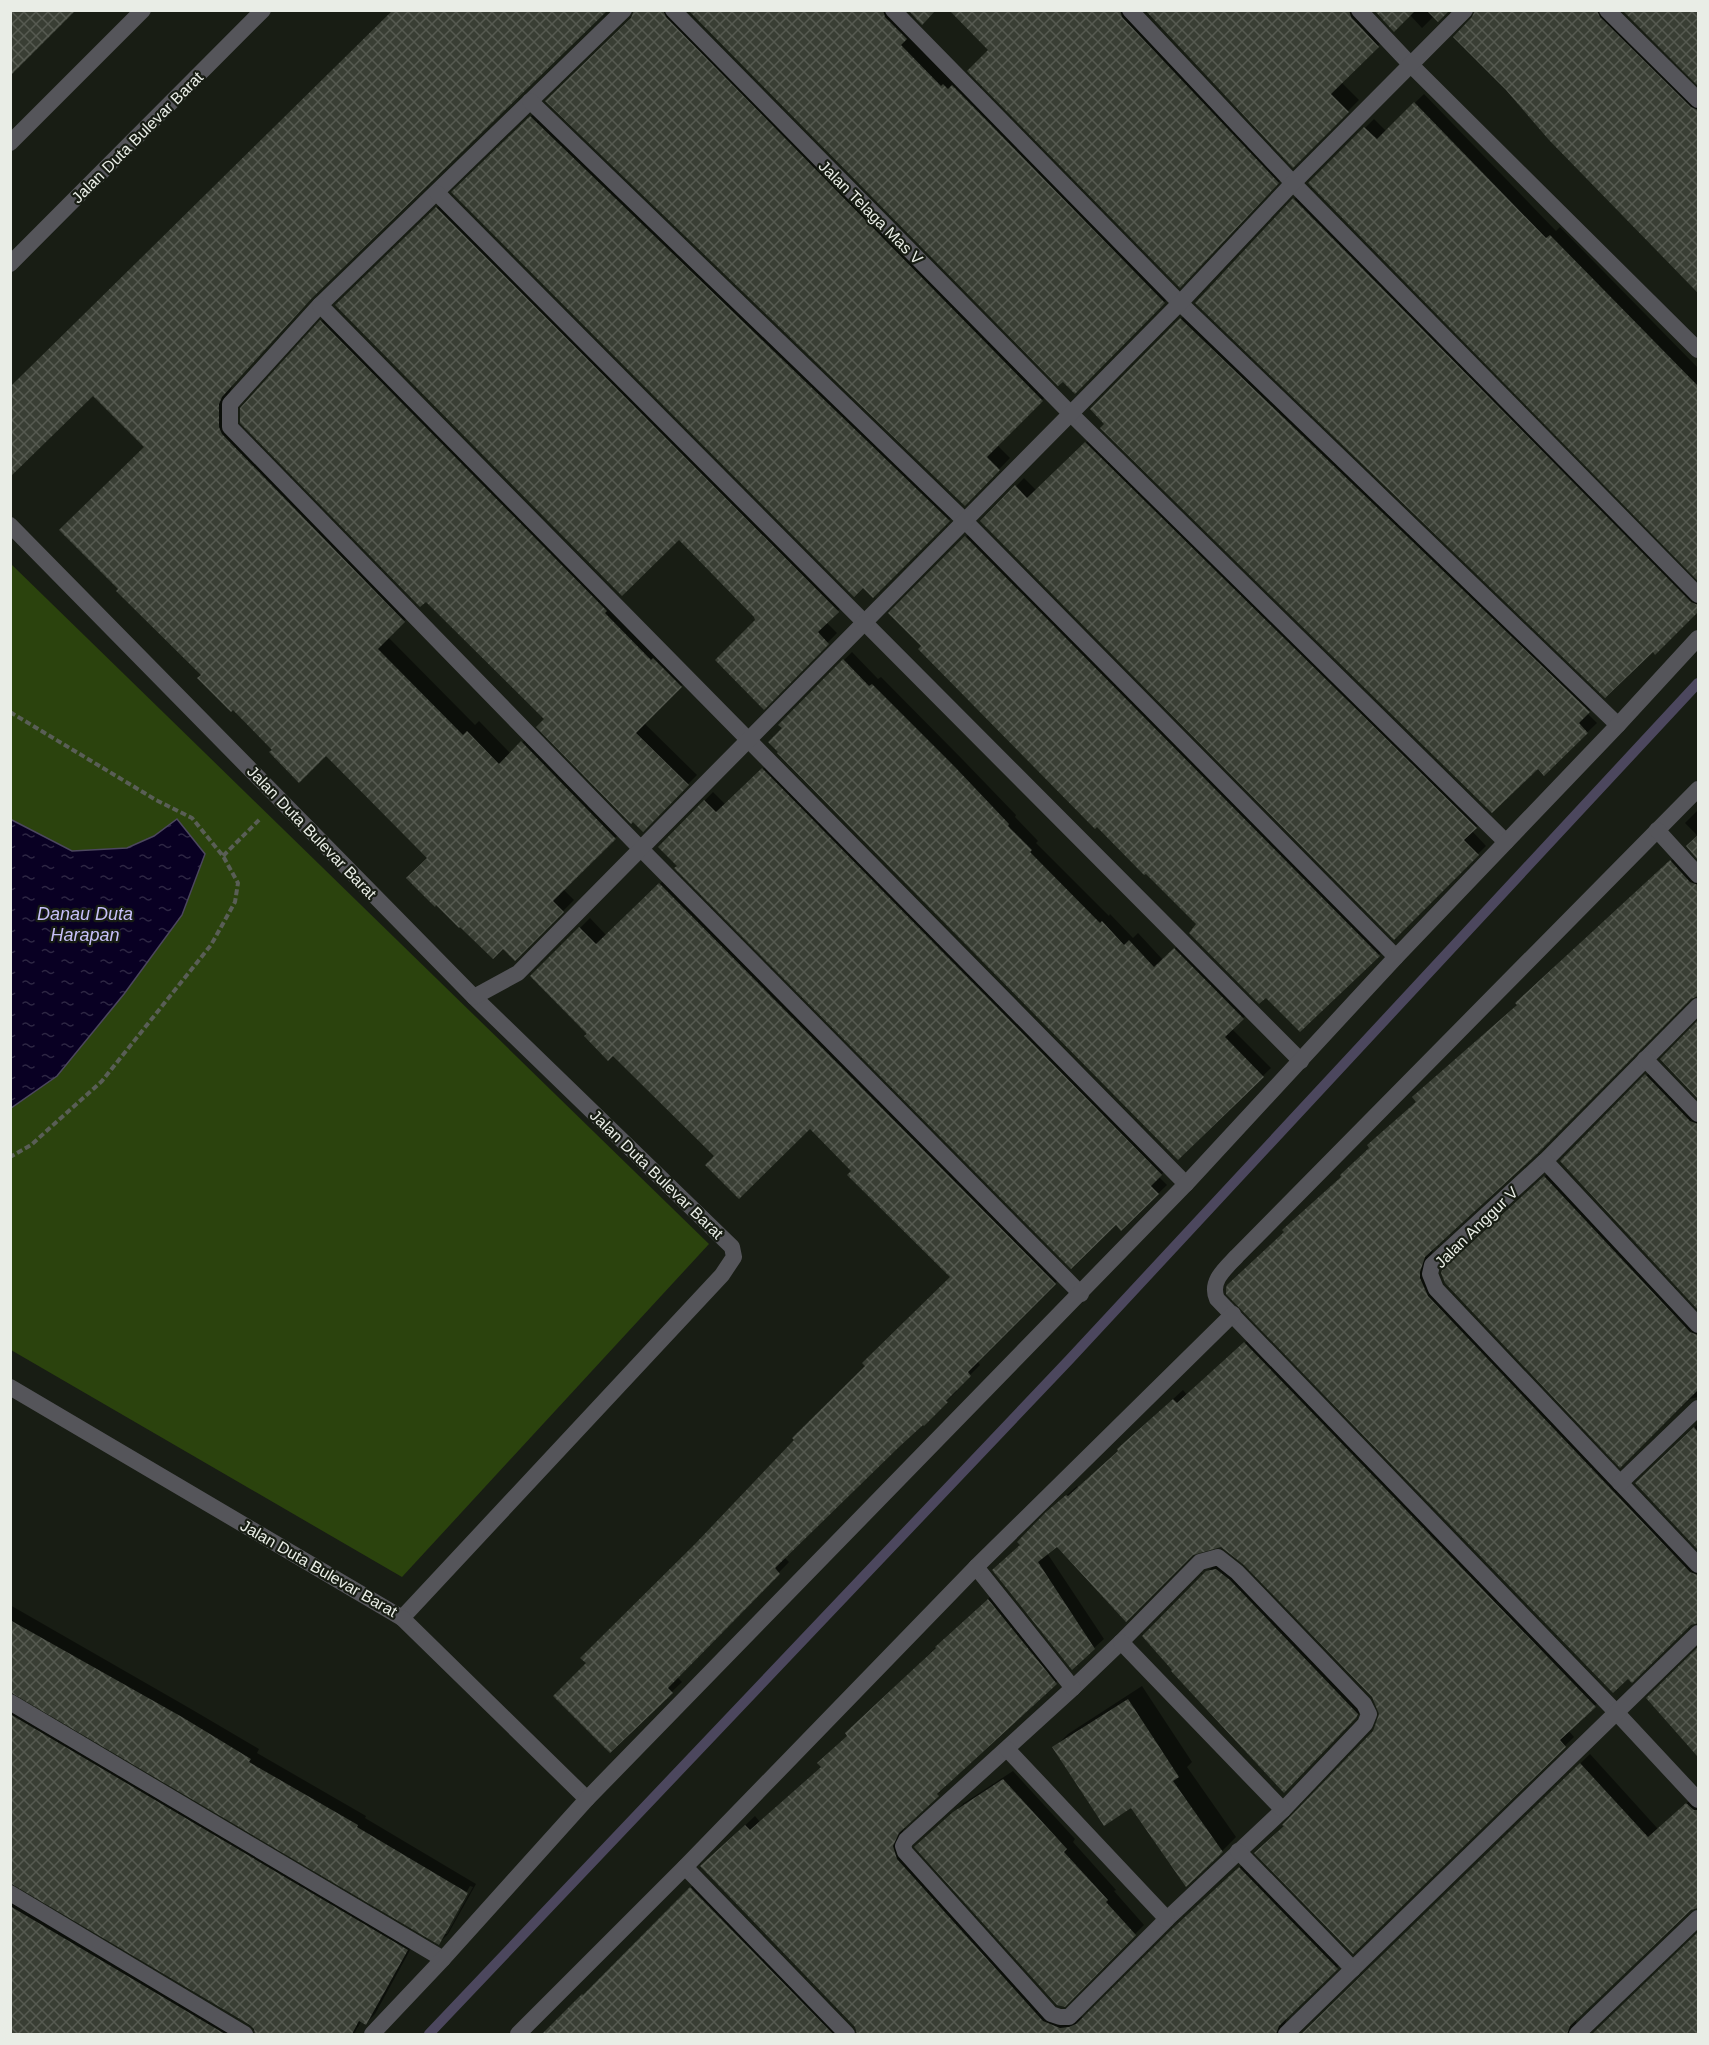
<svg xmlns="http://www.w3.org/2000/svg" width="1709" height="2045" viewBox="0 0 1709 2045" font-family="Helvetica,sans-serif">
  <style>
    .green { fill: #2b430d }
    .water { fill: url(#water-ripples); stroke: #4c475e; stroke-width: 1.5 }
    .shadow { fill: #0007; fill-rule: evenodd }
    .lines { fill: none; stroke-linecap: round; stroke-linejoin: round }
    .stream { stroke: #4c475e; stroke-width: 10 }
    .building { fill: url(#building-cross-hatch) }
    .path { stroke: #595e56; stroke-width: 4; stroke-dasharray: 6 3; stroke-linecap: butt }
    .minor { stroke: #55555a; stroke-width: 16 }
    .labels { text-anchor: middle; stroke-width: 4.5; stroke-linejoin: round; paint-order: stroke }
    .street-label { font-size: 16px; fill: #e9ede6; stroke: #181d14 }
    .water-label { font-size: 18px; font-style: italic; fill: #c7c0f9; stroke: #181d14 }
  </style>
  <defs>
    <pattern id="water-ripples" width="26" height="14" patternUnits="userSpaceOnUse" patternTransform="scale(1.5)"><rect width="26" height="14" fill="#090023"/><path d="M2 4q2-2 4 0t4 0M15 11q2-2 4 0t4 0" fill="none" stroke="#2d2643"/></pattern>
    <pattern id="building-cross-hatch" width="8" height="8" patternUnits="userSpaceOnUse" patternTransform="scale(1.5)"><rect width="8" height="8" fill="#393e34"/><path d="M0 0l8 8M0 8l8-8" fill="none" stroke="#565a51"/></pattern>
  </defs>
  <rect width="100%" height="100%" fill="#181d14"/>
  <path class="green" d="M10,563l699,681 -307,333 -391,-227z"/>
  <path class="water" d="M10,819l62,32 55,-3 27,-12 23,-17 28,35 -23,61 -58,79 -67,82 -46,32z"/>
  <g class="shadow">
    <path d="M635,10h46l372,379 -56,56 13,13 -45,46 -332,-487z"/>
    <path d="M690,10h211l274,281 -100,101z"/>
    <path d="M951,10h186l152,161 -98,104 -201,-225z"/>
    <path d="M1147,10h220l22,25 -48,47 18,18 -66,66z"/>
    <path d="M1376,10h72l-14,6 -12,12 -12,-13z"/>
    <path d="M1476,10h139l83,83v194l-222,-273z"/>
    <path d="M1625,10h73v74z"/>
    <path d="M1424,94l132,137 4,-4 138,141v210l-388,-395 64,-64 12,12z"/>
    <path d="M540,108l418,403 -85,85 -420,-404z"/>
    <path d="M1303,190l395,402v18l-43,43 -458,-350z"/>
    <path d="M446,199l401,403 -21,20 11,11 -73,74 -9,-91 -76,-78 -342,-233z"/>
    <path d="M320,288l-87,96 -3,8v23l185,195 -27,27 87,88 4,-4 32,33 23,-23 92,96 -63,62 11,11 -59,59 -86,-101 -103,-104 -52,-4 -71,-75 -57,-228 -53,-53 -83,-6z"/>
    <path d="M1190,310l408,392 -11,11 10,10 -53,51 -438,-350 -14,-15z"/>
    <path d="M330,312l360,365 -46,46 53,52 -54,55 -97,-111 -304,-310z"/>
    <path d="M1094,435l390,384 -12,12 14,15 -92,92 -412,-417 42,-43 13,13z"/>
    <path d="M974,529l413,418 -87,83 -102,-106 -308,-311z"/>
    <path d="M852,652l26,27 3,-2 82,83 53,55 -1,2 23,24 -2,2 73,73 1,-2 23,24 5,-5 25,27 20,-19 68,69 -19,19 39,39 -93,90 -398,-433z"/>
    <path d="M771,761l399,404 -11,12 8,8 -46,44 -442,-363 -19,-19 53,-55 13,13z"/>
    <path d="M1698,810v48l-10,-12 10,-10 -13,-13z"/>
    <path d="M1681,852l17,18v125l-2,-1 -262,253 -5,15 9,24 260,275v61l-8,2 -58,57 -289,-505 175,-172 9,-11z"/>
    <path d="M670,874l395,399 -88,88 3,4 -25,25 2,1 -173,166 5,5 -112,115 5,5 -72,69 87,-207 255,-267 -142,-150 -94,29 -184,-180 58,-58 17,18z"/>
    <path d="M1698,1021v76l-36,-38z"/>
    <path d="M1656,1066l42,43v199l-136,-147z"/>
    <path d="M1555,1167l143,154v76l-8,2 -70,67 -167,-205z"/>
    <path d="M1255,1334l350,362 -37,34 6,7 -221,215 -68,-126 89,-94 7,-18 -8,-18 -128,-133 -24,-18h-163l-11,8 57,86 -10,9 -73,-103 37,-42 19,-17 1,2 42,-37 8,-11 55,-50 4,5z"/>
    <path d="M1698,1424v124l-61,-65z"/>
    <path d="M1217,1562l148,145 -81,84 -140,-155z"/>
    <path d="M998,1590l67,84 -119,109 1,2 -40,38 -4,8 -1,7 151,174 14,6h13l8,-3 98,-98 64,-59 97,100 -60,58 -2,9 12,9h-439l-2,-8 -144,-169 43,-41 5,6 62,-56 27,-31 97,-98z"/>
    <path d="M10,1605l181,104 68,40 -2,4 109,63 -1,2 111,66 -28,50 -9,9 -429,-253zM470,1886l3,1 -26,47h-4z"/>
    <path d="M1698,1649v106l-50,-56z"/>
    <path d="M1142,1686l50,76 -5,5 49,70 -14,14 -91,-45 -77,-58 14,-14z"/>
    <path d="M10,1698l405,243 -40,73 -9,9 -4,-3 -8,14h-97l-6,-10 -241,-143z"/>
    <path d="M1590,1754l68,75 39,-35 1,1v112l-8,2 -111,107 -3,5 2,10 6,3h-284l5,-2z"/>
    <path d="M1013,1771l62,68 -2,3 43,48 -2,1 30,34 -80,80 -138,-167 38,-35z"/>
    <path d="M700,1878l149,154 9,2h-314l49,-48 1,1z"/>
    <path d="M10,1889l238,145h-238z"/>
    <path d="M1698,1934v100h-111l9,-2z"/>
  </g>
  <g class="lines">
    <path class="stream" d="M429,2034l640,-674 629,-677"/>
  </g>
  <g class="building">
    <path d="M10,10h66l-66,66z"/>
    <path d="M393,10h215l-296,288 -90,99 -3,7v23l3,7 183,188 -27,27 85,86 4,-4 32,33 22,-23 95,98 -63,62 11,11 -49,49 -12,-12 -10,10 -33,-32 -1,1 -23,-23 -1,2 -29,-29 21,-20 -101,-102 -27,27 -30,-31 3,-2 -39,-40 -2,2 -34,-34 4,-3 -85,-84 2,-2 -59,-59 85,-83 -51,-51 -83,81v-90z"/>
    <path d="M634,10h29l3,7 377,384 -56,56 13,13 -35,36 -420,-405 86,-83z"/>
    <path d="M688,10h195l2,7 22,22 -6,6 40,41 2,-2 5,5 4,-4 213,218 -90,91 -12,-12 -5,4z"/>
    <path d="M908,10h28l-14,15z"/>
    <path d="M949,10h171l2,7 157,166 -99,105 -213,-217 21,-21z"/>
    <path d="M1145,10h204l2,7 28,30 -48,47 18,18 -56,56z"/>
    <path d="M1374,10h42l-22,22z"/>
    <path d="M1426,10h24l-12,12z"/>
    <path d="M1475,10h122l3,7 91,90 7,3v183l-149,-153 -43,-50 -53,-53 19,-20z"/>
    <path d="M1622,10h76v76z"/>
    <path d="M1414,102l132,136 4,-3 148,151v195l-390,-398 56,-56 13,12z"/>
    <path d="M530,116l420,405 -77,77 -10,-10 -9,9 -403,-405z"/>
    <path d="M1293,198l398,404 7,3v7l-43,43 -2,-3 -48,46 -410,-395z"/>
    <path d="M436,207l403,405 -21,20 11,12 -65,66 -49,-50 40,-40 -1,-3 -75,-77 -57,56 -287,-291z"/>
    <path d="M1180,318l410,394 -11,11 9,10 -44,43 -6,-7 -46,44 -392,-385 4,-4 -14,-15z"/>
    <path d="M320,320l287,291 -2,2 46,47 2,-2 29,29 -46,46 53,52 -46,47 -10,-10 -2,2 -95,-97 8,-8 -118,-117 -6,5 -180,-184v-15z"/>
    <path d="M1085,442l392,386 -13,12 15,15 -85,85 -414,-419 35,-36 12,13z"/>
    <path d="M965,536l415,420 -80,76 -34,-34 -7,6 -70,-71 7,-9 -50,-50 -2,1 -47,-48 -2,2 -177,-180 3,-3 -33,-33z"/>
    <path d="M843,659l26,27 3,-2 83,83 54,57 -1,2 24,24 -2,2 70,71 2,-2 22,24 5,-5 25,27 20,-19 70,71 -19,18 39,40 -86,83 -401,-407 1,-1 -10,-10 14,-14 -4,-3z"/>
    <path d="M762,768l400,407 -11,11 8,8 -38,37 -5,-6 -45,44 -397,-401 3,-2 -19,-19 46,-47 12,12z"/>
    <path d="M1698,835v25l-12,-14z"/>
    <path d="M1670,860l20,22 8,3v111l-7,3 -153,154 -113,104 -5,15v6l8,18 262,276 8,3v48l-7,2 -59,58 -4,-4 -15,14 -387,-399v-6l1,-3 57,-53 -2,-2 59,-53 -1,-2 29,-27 -2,-3 49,-43 -4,-5 105,-92 -2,-2z"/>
    <path d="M659,883l397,401 -88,88 3,4 -25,25 2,1 -24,24 -1,-1 -24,22 -124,121 5,6 -112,114 5,5 -63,60 -57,-57 33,-33 -6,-5 115,-114 99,-104 -2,-2 73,-72 -3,-3 88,-86 -103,-102 4,-4 -41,-42 -71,70 -34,-34 9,-9 -101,-100 -5,5 -24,-25 3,-2 -57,-58 49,-49 17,17z"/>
    <path d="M1698,1020v79l-38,-40z"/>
    <path d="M1645,1074l45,47 8,3v186l-138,-149z"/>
    <path d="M1544,1176l146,156 8,3v55l-78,78 -175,-185 -4,-10 1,-3z"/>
    <path d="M1244,1342l352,365 -36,33 6,7 -213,207 -99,-101 30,-27 -2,-1 91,-94 6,-17 -7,-17 -128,-132 -23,-18 -28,8 -67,67 -69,-75 -19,15 57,87 -23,21 -80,-100 28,-25 -3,-3 29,-30 20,-17 2,1 50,-45 -1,-2 56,-50 4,4z"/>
    <path d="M1694,1427l4,5v118l-63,-67z"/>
    <path d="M1216,1569l14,11 128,134 -2,4 -72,75 -113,-122 1,-1 -30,-34 64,-65z"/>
    <path d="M988,1599l69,85 -120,110 2,2 -40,37 -6,13 4,13 146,162 17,7 9,-1 7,-3 98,-97 65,-60 99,102 -59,57 -3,8h-419l-2,-7 -155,-161 45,-41 5,5 71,-63 -4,-4 30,-27 -2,-3 91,-85 -1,-1z"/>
    <path d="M10,1620l172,97 69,42 -2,3 109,63 -1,2 111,66 -29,52 -429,-253z"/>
    <path d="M1698,1647v110l-52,-59z"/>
    <path d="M1128,1699l51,78 -6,4 50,71 -37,35 -55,-79 -27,18 -52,-79z"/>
    <path d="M10,1714l398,236 -42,75 -7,-4 -7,13h-97l-1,-5 -4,-4 -240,-142z"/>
    <path d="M1580,1763l68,74 38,-34 8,7h4v98l-7,2 -121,116 -3,8h-266z"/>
    <path d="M1003,1779l64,70 -3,3 44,48 -2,2 30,33 -71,72 -8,-2 -143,-158 39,-35z"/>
    <path d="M690,1887l143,147h-291l40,-40 1,1z"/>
    <path d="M10,1906l215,128h-215z"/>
    <path d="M1698,1932v102h-106z"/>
  </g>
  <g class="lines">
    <g class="path">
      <path d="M10,712l146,88 36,18 31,38 15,27 -3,19 -24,43 -109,136 -71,64 -21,12"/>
      <path d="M223,856l38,-38"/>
    </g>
    <g class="minor">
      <path d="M624,10l-304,295 -90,99v23l411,422 440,445"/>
      <path d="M673,10l397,403 436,429"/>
      <path d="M893,10l287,293 438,422"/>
      <path d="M1130,10l163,173 405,412"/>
      <path d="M1359,10l52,55 287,285"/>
      <path d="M1607,10l91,90"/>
      <path d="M530,101l434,419 432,437"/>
      <path d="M10,143l133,-133"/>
      <path d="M437,193l864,868"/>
      <path d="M10,264l253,-254"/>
      <path d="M320,305l866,879"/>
      <path d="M10,525l464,472 258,250 2,10 -12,18 -320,343 -392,-231"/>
      <path d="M1698,789l-461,467c-11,12 -28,25 -20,43l399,413 82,88"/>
      <path d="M1657,830l41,45"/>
      <path d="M474,997l44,-24 662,-670 113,-120 172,-173"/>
      <path d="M1698,1006l-153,155 -113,104 -2,9 6,15 262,276"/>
      <path d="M1645,1059l53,55"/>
      <path d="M1545,1161l153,164"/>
      <path d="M1620,1483l78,-75"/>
      <path d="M1218,1557l19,15 127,132 5,10 -4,10 -82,86 -116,109 -98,98h-9l-9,-3 -146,-162 -2,-6 3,-6 167,-152 48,-46 79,-80z"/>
      <path d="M976,1567l97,121"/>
      <path d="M402,1618l185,181"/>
      <path d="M1121,1642l162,168"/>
      <path d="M10,1702l433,257"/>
      <path d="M1007,1749l160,170"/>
      <path d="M1238,1851l115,118"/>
      <path d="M685,1867l162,167"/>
      <path d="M10,1893l235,141"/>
      <path d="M372,2034l71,-75 144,-160 599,-615 210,-227 222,-232 80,-87"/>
      <path d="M518,2034l167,-167 291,-300 257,-253"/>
      <path d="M1286,2034l412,-401"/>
      <path d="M1577,2034l121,-116"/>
    </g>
  </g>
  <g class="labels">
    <g class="street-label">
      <text transform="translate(137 137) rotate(-45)" y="6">Jalan Duta Bulevar Barat</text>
      <text transform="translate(871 212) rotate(45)" y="6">Jalan Telaga Mas V</text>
      <text transform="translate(312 832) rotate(46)" y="6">Jalan Duta Bulevar Barat</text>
      <text transform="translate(657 1174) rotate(44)" y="6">Jalan Duta Bulevar Barat</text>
      <text transform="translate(1476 1227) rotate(-44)" y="6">Jalan Anggur V</text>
      <text transform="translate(319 1568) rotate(30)" y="6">Jalan Duta Bulevar Barat</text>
    </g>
    <g class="water-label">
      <text x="85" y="920">Danau Duta<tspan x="85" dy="21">Harapan</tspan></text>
    </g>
  </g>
  <rect width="1709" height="2045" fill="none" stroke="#e9ede6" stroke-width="24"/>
</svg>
